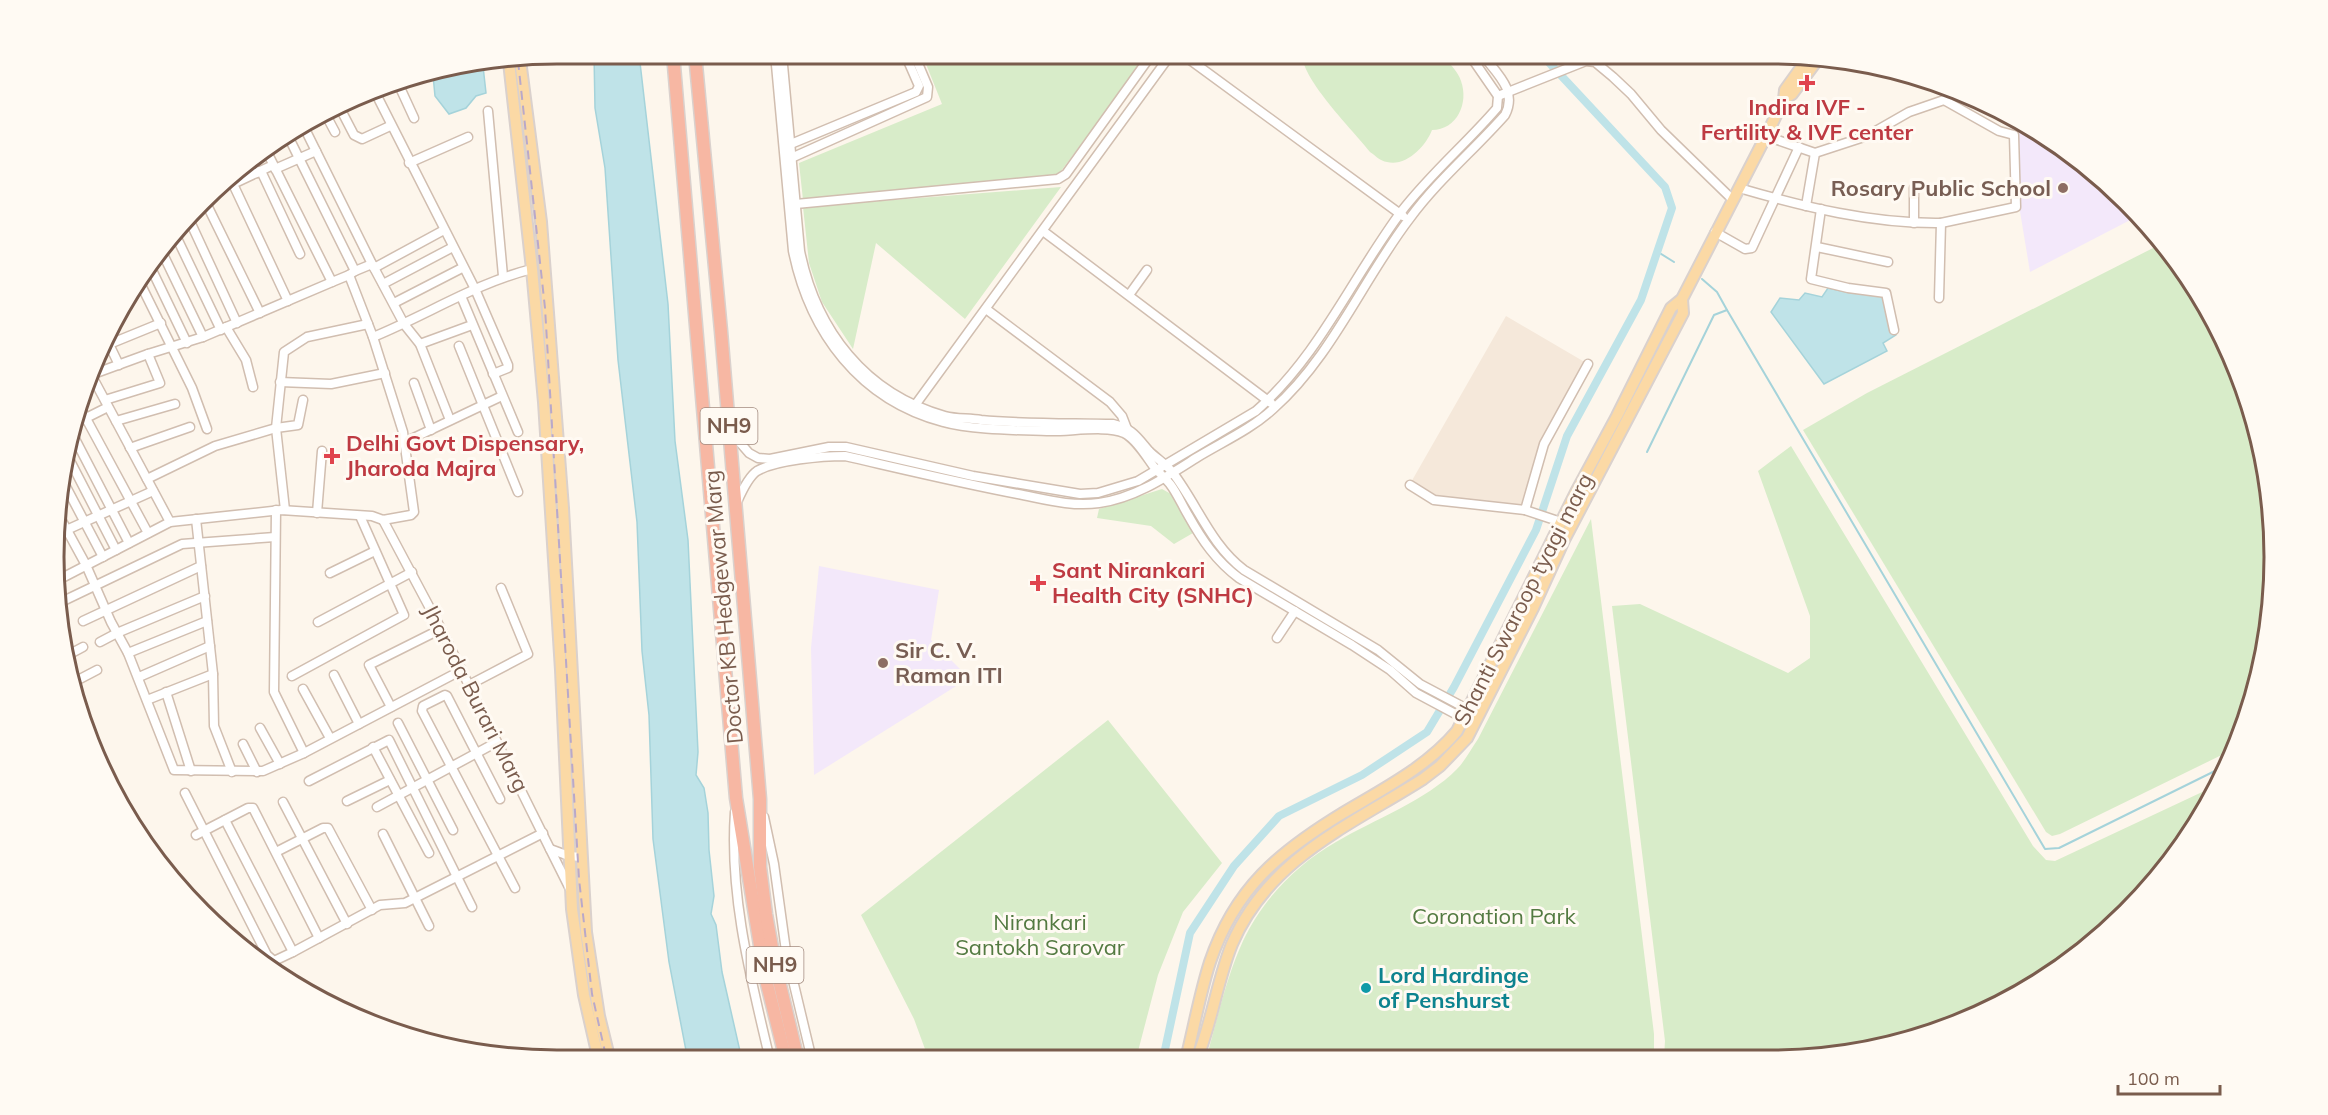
<svg xmlns="http://www.w3.org/2000/svg" width="2328" height="1115" viewBox="0 0 2328 1115" font-family="Mulish,sans-serif">
  <style>
    .residential { fill: #f5e8da }
    .education { fill: #f3e8fa }
    .green { fill: #d8ecc9 }
    .water { fill: #bfe3e8; stroke: #a5d3da; stroke-width: 1.5 }
    .lines { fill: none; stroke-linecap: round; stroke-linejoin: round }
    .stream { stroke: #a5d3da; stroke-width: 2 }
    .canal { stroke: #bfe3e8; stroke-width: 8 }
    .minor-casing { stroke: #d1beb0; stroke-width: 11 }
    .major-casing { stroke: #dad1cd; stroke-width: 14 }
    .highway-casing { stroke: #dad1cd; stroke-width: 15 }
    .minor { stroke: #fff; stroke-width: 8 }
    .major { stroke: #fbd9a5; stroke-width: 10 }
    .highway { stroke: #f7b7a3; stroke-width: 12 }
    .rail { stroke: #b9a8c9; stroke-width: 2; stroke-dasharray: 9 6; stroke-linecap: butt }
    .health-dot { fill: #e0444e; stroke: #fffaf3; stroke-width: 2 }
    .education-dot { fill: #8d6e63; stroke: #fffaf3; stroke-width: 2 }
    .culture-dot { fill: #0f9aa8; stroke: #fffaf3; stroke-width: 2 }
    .labels { text-anchor: middle; stroke-width: 6; stroke-linejoin: round; paint-order: stroke }
    .shield { fill: #fffaf3; stroke: #a28b7f; stroke-width: 1.5 }
    .shield-label { font-size: 21px; font-weight: bold; fill: #7a5c4d }
    .health-label { font-size: 22px; font-weight: bold; fill: #be3a42; stroke: #fffaf3; text-anchor: start }
    .education-label { font-size: 22px; font-weight: bold; fill: #785e54; stroke: #fffaf3; text-anchor: end }
    .street-label { font-size: 22px; fill: #7a5c4d; stroke: #fffaf3 }
    .park-label { font-size: 22px; fill: #537a41; stroke: #fffaf3 }
    .culture-label { font-size: 22px; font-weight: bold; fill: #0d838f; stroke: #fffaf3; text-anchor: start }
    .rim { fill: none; stroke: #7a5c4d; stroke-width: 3 }
  </style>
  <rect width="100%" height="100%" fill="#fdf6ec"/>
  <path class="residential" d="M1506,316l82,48 -46,78 -17,63 -92,-7 -23,-14z"/>
  <g class="education">
    <path d="M2015,120l36,19 76,63 11,14 -108,56 -16,-97 -2,-45z"/>
    <path d="M819,566l120,24 -8,50 38,38 -155,97 -3,-127z"/>
  </g>
  <g class="green">
    <path d="M922,54h227l-91,121 -13,3 -242,22 -4,-37 143,-59z"/>
    <path d="M1302,54h139c7,8 17,17 20,27 8,22 -4,49 -29,49 -6,16 -26,37 -45,32 -7,-1 -11,-6 -17,-10 -17,-22 -68,-72 -68,-98z"/>
    <path d="M1061,187l-96,132 -89,-76 -23,106 -31,-47 -13,-39 -6,-56z"/>
    <path d="M2161,244l28,34 47,87 28,95 10,98 -10,98 -28,92 -176,86 -8,2 -6,-4 -243,-402 64,-37z"/>
    <path d="M1791,446l242,400 13,14 9,1 160,-75 -45,78 -93,93 -114,66 -126,34h-173l1,-16 -53,-435 28,-2 148,69 22,-15v-42l-52,-145z"/>
    <path d="M1162,489l9,5 22,39 -19,11 -23,-18 -54,-8 2,-9z"/>
    <path d="M1591,519l63,515v23l-448,2c11,-39 20,-81 37,-118 19,-41 54,-77 93,-99 37,-22 91,-42 121,-73 8,-8 14,-20 21,-30z"/>
    <path d="M1108,720l114,143 -39,49 -25,63 -22,84 -207,1 -15,-41 -53,-104z"/>
  </g>
  <g class="water">
    <path d="M594,54h45l29,250 7,137 13,99 10,212 -2,23 8,13 4,25 1,37 5,46 -3,18 5,11 6,47 20,88 -54,1 -19,-99 -16,-123 -4,-124 -7,-64 -5,-129 -19,-162 -13,-192 -10,-60z"/>
    <path d="M483,66l3,27 -10,3 -10,12 -17,6 -14,-18 -2,-21z"/>
    <path d="M1828,288l23,5h38l7,42 -13,8 4,8 -63,33 -53,-72 9,-14 19,2 6,-7 17,4z"/>
  </g>
  <g class="lines">
    <g class="stream">
      <path d="M1658,252l16,10"/>
      <path d="M1702,279l15,13 10,18 318,539 14,-1 168,-83"/>
      <path d="M1647,452l67,-137 13,-5"/>
    </g>
    <path class="canal" d="M1163,1059l27,-126 44,-67 45,-50 83,-41 65,-43 27,-45 82,-157 31,-94 74,-136 31,-92 -7,-21 -124,-133"/>
    <g class="minor-casing">
      <g id="minor">
        <path d="M775,54l18,197c17,82 67,149 150,171 28,8 74,8 104,9 21,1 59,-6 77,2 12,6 22,23 30,34 5,6 11,11 16,17 7,9 12,21 18,31 14,25 28,46 51,63l113,67 38,25 26,23 58,31"/>
        <path d="M782,54l18,197c16,79 65,143 145,165 11,3 24,2 36,4 44,4 88,3 132,4 20,5 23,12 36,27 8,8 17,13 24,22 25,33 38,72 71,97l134,80 42,34 51,27"/>
        <path d="M1182,54l221,162"/>
        <path d="M397,81l17,37"/>
        <path d="M375,92l100,197 33,76v3l-15,6"/>
        <path d="M1498,96l88,-35 9,1 18,15 18,17 30,36 71,69"/>
        <path d="M1948,100l1,-12"/>
        <path d="M341,110l13,25 8,4 28,-13"/>
        <path d="M488,111l15,165"/>
        <path d="M327,117l8,15"/>
        <path d="M305,129l67,135 32,60 16,20 30,76"/>
        <path d="M1766,136l49,17 52,-17 42,-24 35,-12 55,31 15,4 2,72 -75,16"/>
        <path d="M289,138l66,133 -6,4"/>
        <path d="M786,146l130,-54 3,-6 -14,-32"/>
        <path d="M250,159l7,14"/>
        <path d="M789,159l138,-62 1,-10 -14,-33"/>
        <path d="M409,163l59,-26"/>
        <path d="M273,165l-40,19 55,117"/>
        <path d="M275,169l41,-18"/>
        <path d="M261,171l39,83"/>
        <path d="M1739,188c65,19 134,36 202,35l-2,75"/>
        <path d="M212,195l3,-3"/>
        <path d="M205,201l55,112"/>
        <path d="M796,204l262,-25 8,-5 86,-120"/>
        <path d="M1806,206l9,-53"/>
        <path d="M1821,209l-10,70 37,9 38,5 8,37"/>
        <path d="M188,217l49,106"/>
        <path d="M1914,223v-35"/>
        <path d="M1043,231l228,172"/>
        <path d="M174,232l47,98"/>
        <path d="M1715,232l30,17 7,-1 47,-101"/>
        <path d="M1817,247l71,15"/>
        <path d="M161,250l42,87"/>
        <path d="M150,266l37,77"/>
        <path d="M374,268l70,-38"/>
        <path d="M355,271l17,-7"/>
        <path d="M139,281l53,107 15,41"/>
        <path d="M383,284l70,-37"/>
        <path d="M1129,295l18,-25"/>
        <path d="M461,296l57,136"/>
        <path d="M394,303l68,-35"/>
        <path d="M986,309l124,93 12,14 5,13"/>
        <path d="M226,327l20,33 7,27"/>
        <path d="M373,337c54,-22 103,-54 159,-68"/>
        <path d="M108,342l11,23"/>
        <path d="M420,344l52,-19"/>
        <path d="M107,345l54,-22"/>
        <path d="M459,346l59,146"/>
        <path d="M96,373l52,-19 55,-17 129,-55"/>
        <path d="M94,380l76,142"/>
        <path d="M280,382l51,2 54,-11"/>
        <path d="M414,383l17,47"/>
        <path d="M105,400l55,-17 -12,-29"/>
        <path d="M913,408l253,-347 8,-7"/>
        <path d="M82,411l66,122"/>
        <path d="M116,421l59,-17"/>
        <path d="M78,422l30,-15"/>
        <path d="M729,430l20,23 9,5 12,1 59,-12h17l127,29 107,18 18,-1 40,-12 118,-70c63,-55 96,-133 145,-199 29,-38 65,-68 96,-104l1,-12 -29,-42"/>
        <path d="M73,435l56,108"/>
        <path d="M405,442l97,-46"/>
        <path d="M130,448l60,-21"/>
        <path d="M66,453l50,97"/>
        <path d="M147,479l68,-33 61,-18 22,-3 5,-25"/>
        <path d="M63,481l40,76"/>
        <path d="M1410,485l24,15 91,10 19,-66 44,-80"/>
        <path d="M737,502c4,-9 11,-25 20,-31 19,-11 66,-15 88,-15 57,13 115,27 173,38 26,5 53,13 81,9 36,-5 67,-26 97,-45 26,-16 54,-28 77,-49 59,-52 90,-130 137,-191 28,-38 64,-68 95,-103 13,-25 -9,-42 -23,-61"/>
        <path d="M276,510l-2,182 30,61"/>
        <path d="M285,510l-9,-82 8,-76 23,-15 61,-13"/>
        <path d="M1525,510l36,12"/>
        <path d="M317,513l5,-62"/>
        <path d="M196,519l17,155 1,52 18,46"/>
        <path d="M383,520l58,109 109,220 19,7 12,1"/>
        <path d="M62,521l24,44 25,57 17,31 46,117 89,1 41,-18 158,-83"/>
        <path d="M62,532l91,-41"/>
        <path d="M330,573l45,-22"/>
        <path d="M60,579l110,-57 111,-12 91,6 11,4 28,-5 3,-3 -11,-80 -30,-95 -24,-62 -17,7 -66,-132"/>
        <path d="M59,603l123,-59 93,-7"/>
        <path d="M83,621l118,-55"/>
        <path d="M318,622l94,-50"/>
        <path d="M1277,638l18,-27"/>
        <path d="M100,642l17,-9 88,-37"/>
        <path d="M128,653l79,-32"/>
        <path d="M68,655l15,-8"/>
        <path d="M334,675l25,49"/>
        <path d="M292,676l112,-61 -44,-99"/>
        <path d="M139,677l71,-31"/>
        <path d="M76,681l21,-11"/>
        <path d="M469,685l59,-31 -27,-66"/>
        <path d="M303,689l27,49"/>
        <path d="M166,692l25,79"/>
        <path d="M147,700l66,-26"/>
        <path d="M391,707l-22,-42 72,-36"/>
        <path d="M398,723l55,107"/>
        <path d="M260,728l20,36"/>
        <path d="M243,744l14,28"/>
        <path d="M373,747l56,106"/>
        <path d="M309,781l80,-41 83,167"/>
        <path d="M185,793l82,162 7,6 19,-9 -68,-132"/>
        <path d="M500,799l-53,-103 -2,-1 -22,11 -1,5 93,177"/>
        <path d="M347,801l43,-21"/>
        <path d="M283,802l64,122"/>
        <path d="M377,807l120,-65"/>
        <path d="M735,812c-6,84 16,167 35,248"/>
        <path d="M764,817l10,47 12,87 26,109"/>
        <path d="M383,834l46,92"/>
        <path d="M196,835l52,-27h5l66,130"/>
        <path d="M550,849l20,40"/>
        <path d="M276,852l47,-24h5l44,82"/>
        <path d="M293,952l87,-47 25,-2 138,-70"/>
      </g>
    </g>
    <g class="major-casing">
      <g id="major">
        <path d="M520,60l21,162 22,286 23,424 13,84 11,45"/>
        <path d="M509,62l23,207 12,133 17,268 11,239 12,86 15,66"/>
        <path d="M1784,99l8,-5 26,-35"/>
        <path d="M1186,1059c8,-32 14,-66 24,-97 25,-74 69,-110 133,-149 40,-24 84,-46 114,-82l119,-239 41,-76 54,-108 11,-9 84,-163 18,-37 1,-9 23,-32"/>
        <path d="M1197,1059c15,-37 20,-78 35,-115 37,-86 117,-118 191,-165l17,-13 27,-28 66,-130 31,-68 119,-227 -1,-14"/>
      </g>
    </g>
    <g class="highway-casing">
      <g id="highway">
        <path d="M673,54l63,744 29,178 21,84"/>
        <path d="M695,54l26,277 39,468v68l6,47 9,50 23,96"/>
      </g>
    </g>
    <use href="#minor" class="minor"/>
    <use href="#major" class="major"/>
    <use href="#highway" class="highway"/>
    <path class="rail" d="M518,61l27,247 34,571 13,115 15,67"/>
  </g>
  <g class="health-dot">
    <path d="M1804 74h6v6h6v6h-6v6h-6v-6h-6v-6h6z"/>
    <path d="M329 447h6v6h6v6h-6v6h-6v-6h-6v-6h6z"/>
    <path d="M1035 574h6v6h6v6h-6v6h-6v-6h-6v-6h6z"/>
  </g>
  <g class="education-dot">
    <circle cx="2063" cy="188" r="6"/>
    <circle cx="883" cy="663" r="6"/>
  </g>
  <circle class="culture-dot" cx="1366" cy="988" r="6"/>
  <g class="labels">
    <g class="shield">
      <rect x="700.5" y="408" width="57" height="36" rx="4.5"/>
      <rect x="746.5" y="947" width="57" height="36" rx="4.5"/>
    </g>
    <g class="shield-label">
      <text x="729" y="433">NH9</text>
      <text x="775" y="972">NH9</text>
    </g>
    <g class="health-label">
      <text x="1807" y="115" text-anchor="middle">Indira IVF -<tspan x="1807" dy="25">Fertility &amp; IVF center</tspan></text>
      <text x="346" y="451">Delhi Govt Dispensary,<tspan x="346" dy="25">Jharoda Majra</tspan></text>
      <text x="1052" y="578">Sant Nirankari<tspan x="1052" dy="25">Health City (SNHC)</tspan></text>
    </g>
    <g class="education-label">
      <text x="2051" y="196">Rosary Public School</text>
      <text x="895" y="658" text-anchor="start">Sir C. V.<tspan x="895" dy="25">Raman ITI</tspan></text>
    </g>
    <g class="street-label">
      <text transform="translate(1523 599) rotate(-63)" y="8">Shanti Swaroop tyagi marg</text>
      <text transform="translate(723 607) rotate(-95)" y="8">Doctor KB Hedgewar Marg</text>
      <text transform="translate(476 698) rotate(63)" y="8">Jharoda Burari Marg</text>
    </g>
    <g class="park-label">
      <text x="1494" y="924">Coronation Park</text>
      <text x="1040" y="930">Nirankari<tspan x="1040" dy="25">Santokh Sarovar</tspan></text>
    </g>
    <g class="culture-label">
      <text x="1378" y="983">Lord Hardinge<tspan x="1378" dy="25">of Penshurst</tspan></text>
    </g>
  </g>
  <path d="M0 0H2328V1115H0ZM557 64H1771A493 493 0 0 1 2264 557V557A493 493 0 0 1 1771 1050H557A493 493 0 0 1 64 557V557A493 493 0 0 1 557 64Z" fill="#fffaf3" fill-rule="evenodd"/>
  <path class="rim" d="M557 64H1771A493 493 0 0 1 2264 557V557A493 493 0 0 1 1771 1050H557A493 493 0 0 1 64 557V557A493 493 0 0 1 557 64Z"/>
  <path d="M2118 1085v9h102v-9" fill="none" stroke="#7a5c4d" stroke-width="3"/>
  <text x="2127" y="1085" font-size="18" fill="#7a5c4d" stroke="#fffaf3" stroke-width="4.5" paint-order="stroke">100 m</text>
</svg>
